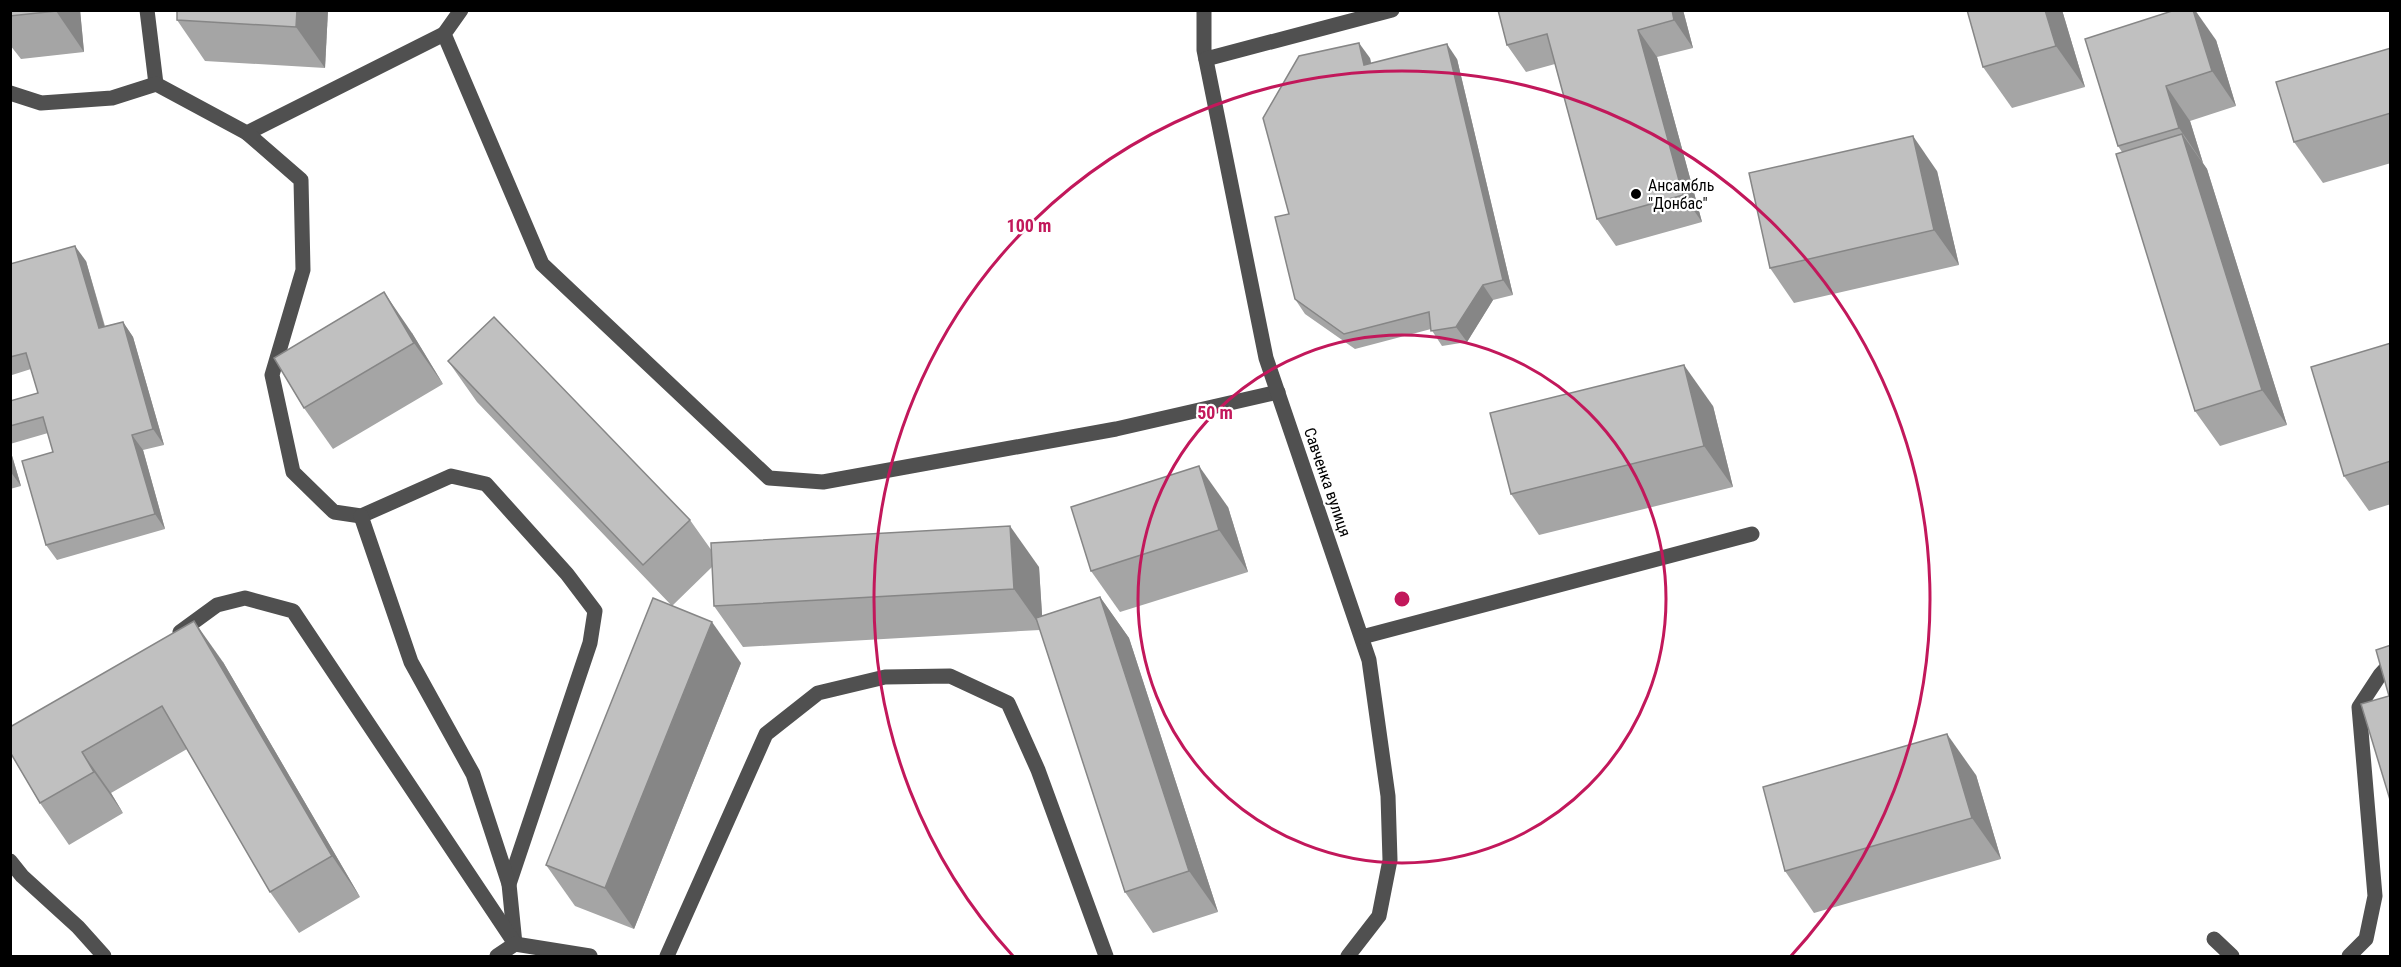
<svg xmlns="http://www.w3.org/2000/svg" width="2401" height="967" viewBox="0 0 2401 967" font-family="'Roboto Condensed',sans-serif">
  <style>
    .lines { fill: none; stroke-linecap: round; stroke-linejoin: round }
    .minor { stroke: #505050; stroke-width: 15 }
    .wall { fill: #a5a5a5 }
    .shaded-wall { fill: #868686 }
    .building { fill: #c0c0c0; stroke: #868686; stroke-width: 1.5 }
    .ring { fill: none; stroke: #c2185b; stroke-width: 3 }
    .poi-dot { fill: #000; stroke: #fff; stroke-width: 2 }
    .labels { text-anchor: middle; stroke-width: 4.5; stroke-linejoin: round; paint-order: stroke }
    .poi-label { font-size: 16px; fill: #000; stroke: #fff; text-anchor: start }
    .street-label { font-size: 16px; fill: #000; stroke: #fff }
    .centre { fill: #c2185b; stroke: #fff; stroke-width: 3 }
    .ring-label { font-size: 18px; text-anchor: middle; font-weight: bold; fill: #c2185b; stroke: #fff; stroke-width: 4.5; stroke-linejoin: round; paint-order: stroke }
  </style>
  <rect width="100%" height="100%" fill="#fff"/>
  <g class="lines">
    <g class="minor">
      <path d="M147,10l9,74 91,49 197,-99"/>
      <path d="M461,10l-17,24 98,230 227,214 54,4 293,-53 162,-37"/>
      <path d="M1204,10v40l62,308 103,302 19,136 2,64 -11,56 -31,40"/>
      <path d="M1206,59l186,-49"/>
      <path d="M10,93l31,10 71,-5 44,-14"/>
      <path d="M247,133l54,47 2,90 -31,105 21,97 41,40 27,4 90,-40 35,8 81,90 28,37 -5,32 -81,241 6,60"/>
      <path d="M361,516l50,146 62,112 36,110"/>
      <path d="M180,632l37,-27 28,-7 48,13 221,331"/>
      <path d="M1362,637l390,-103"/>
      <path d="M10,861l12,15 56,51 26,29"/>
      <path d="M2214,939l18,17"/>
      <path d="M497,956l18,-12 75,12"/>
      <path d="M667,956l99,-222 52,-41 67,-16 65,-1 58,27 30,67 68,186"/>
      <path d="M2349,956l17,-17 9,-43 -16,-189 21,-32 10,-11"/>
    </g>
  </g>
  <g class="wall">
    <path d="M10,10h70l4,42 -63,7 -11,-14z"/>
    <path d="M177,10h151l-3,58 -120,-7 -28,-41z"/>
    <path d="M1498,10h185l10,38 -36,9 45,165 -86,24 -19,-27 -42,-155 -29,8 -19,-27z"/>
    <path d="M2062,10l23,77 -73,21 -29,-41z"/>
    <path d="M2085,39l131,1 20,66 -46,15 13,42 4,6 80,256 -67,21 -25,-35 -73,-259 -4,-6z"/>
    <path d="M2391,48v115l-68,20 -29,-41z"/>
    <path d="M1370,58l1,5 86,-4 56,236 -20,5 -26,42 -25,4 -11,-17 -76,20 -50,-35 -10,-15 -6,-85z"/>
    <path d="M1937,171l22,94 -165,38 -24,-35z"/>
    <path d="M86,261l19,65 18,-4 10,15 31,108 -21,5 22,79 -108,31 -11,-15 7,-93 -5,-19 -38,11v-43l28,-8 -7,-24 -19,6 -2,-2v-109z"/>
    <path d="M412,333l31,51 -110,65 -29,-41z"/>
    <path d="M2391,343v161l-22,7 -25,-35z"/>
    <path d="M448,361l242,159 22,31 327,16 3,49 58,-19 29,41 89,274 -65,21 -28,-41 -85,-262 -297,17 -29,-41 -2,-39 -40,39 -195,-204z"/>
    <path d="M1713,406l20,81 -194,48 -28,-41z"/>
    <path d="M10,449l11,37 -11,3z"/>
    <path d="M1228,507l20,65 -128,40 -29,-41z"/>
    <path d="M223,662l137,235 -61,36 -29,-41 -83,-143 -76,44 12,20 -54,32 -29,-42 -30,-51z"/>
    <path d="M741,663l-107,266 -59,-23 -29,-41z"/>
    <path d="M1976,775l25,84 -187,54 -29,-42z"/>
  </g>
  <g class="shaded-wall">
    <path d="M56,10h24l4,42 -28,-41z"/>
    <path d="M297,10h31l-3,58 -29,-41z"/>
    <path d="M1672,10h11l10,38 -19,-28z"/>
    <path d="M2045,10h17l23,77 -29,-41z"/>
    <path d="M2193,10h2l21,30 20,66 -24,-35z"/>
    <path d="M1638,30l19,27 45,165 -19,-27z"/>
    <path d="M1359,43l11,15 4,22 -10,-15z"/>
    <path d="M1447,44l10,15 56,236 -10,-15z"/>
    <path d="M2166,86l24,35 13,42 -24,-35z"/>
    <path d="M2182,134l25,35 80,256 -25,-35z"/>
    <path d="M1913,136l24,35 22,94 -25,-35z"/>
    <path d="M75,246l11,15 23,82 -10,-15z"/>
    <path d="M1483,285l10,15 -26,42 -11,-15z"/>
    <path d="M384,292l28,41 31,51 -29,-41z"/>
    <path d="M123,322l10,15 31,108 -11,-16z"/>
    <path d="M1684,365l29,41 20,81 -29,-41z"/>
    <path d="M132,435l11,15 22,79 -10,-15z"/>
    <path d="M10,449l11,37 -11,-15z"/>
    <path d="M1199,466l29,41 20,65 -29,-42z"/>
    <path d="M1010,526l29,41 4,63 -29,-41z"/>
    <path d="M1100,597l29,41 89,274 -29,-41z"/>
    <path d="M194,621l29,41 137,235 -28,-41z"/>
    <path d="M712,622l29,41 -107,266 -29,-41z"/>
    <path d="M1947,734l29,41 25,84 -29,-41z"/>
    <path d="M82,752l29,41 12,20 -29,-41z"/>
  </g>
  <g class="building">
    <path d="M10,10h46v1l-46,5z"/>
    <path d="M177,10h120l-1,17 -119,-7z"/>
    <path d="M1498,10h174l2,10 -36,10 45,165 -86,24 -50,-185 -40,11z"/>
    <path d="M1967,10h78l11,36 -73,21z"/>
    <path d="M2175,10h18l19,61 -46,15 13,42 -61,18 -33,-107z"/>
    <path d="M1359,43l5,22 83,-21 56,236 -20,5 -27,42 -25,4 -2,-19 -85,22 -49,-35 -20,-82 14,-3 -26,-96 36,-62z"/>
    <path d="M2391,48v65l-97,29 -18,-60z"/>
    <path d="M2182,134l80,256 -67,21 -79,-257z"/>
    <path d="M1913,136l21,94 -164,38 -21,-95z"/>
    <path d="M75,246l24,82 24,-6 30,107 -21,6 23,79 -109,31 -24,-84 31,-9 -10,-35 -33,9v-25l28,-8 -12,-40 -16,4v-93z"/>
    <path d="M384,292l30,51 -110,65 -30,-50z"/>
    <path d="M494,317l196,203 -47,45 -195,-204z"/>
    <path d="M2391,343v118l-47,15 -33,-109z"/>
    <path d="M1684,365l20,81 -193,48 -21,-81z"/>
    <path d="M1199,466l20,64 -128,41 -20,-64z"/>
    <path d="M1010,526l4,63 -300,17 -3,-63z"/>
    <path d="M1100,597l89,274 -64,21 -89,-274z"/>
    <path d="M653,598l59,24 -107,266 -59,-23z"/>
    <path d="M194,621l138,235 -62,36 -108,-186 -80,46 12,20 -54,31 -30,-51v-25z"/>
    <path d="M2391,645v158l-30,-99 28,-8 -13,-46z"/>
    <path d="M1947,734l25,84 -187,53 -22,-84z"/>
  </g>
  <g class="ring">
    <circle cx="1402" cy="599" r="264"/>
    <path d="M1013 956A528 528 0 1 1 1791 956"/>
  </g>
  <circle class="poi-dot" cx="1636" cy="194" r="6"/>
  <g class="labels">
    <g class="poi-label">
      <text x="1648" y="191">Ансамбль<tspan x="1648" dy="18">"Донбас"</tspan></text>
    </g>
    <g class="street-label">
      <text transform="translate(1328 482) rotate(71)" y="6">Савченка вулиця</text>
    </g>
  </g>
  <circle cx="1402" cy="599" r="9" class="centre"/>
  <g class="ring-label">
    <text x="1029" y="232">100 m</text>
    <text x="1215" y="419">50 m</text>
  </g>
  <rect width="2401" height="967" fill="none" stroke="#000000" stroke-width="24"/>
</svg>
